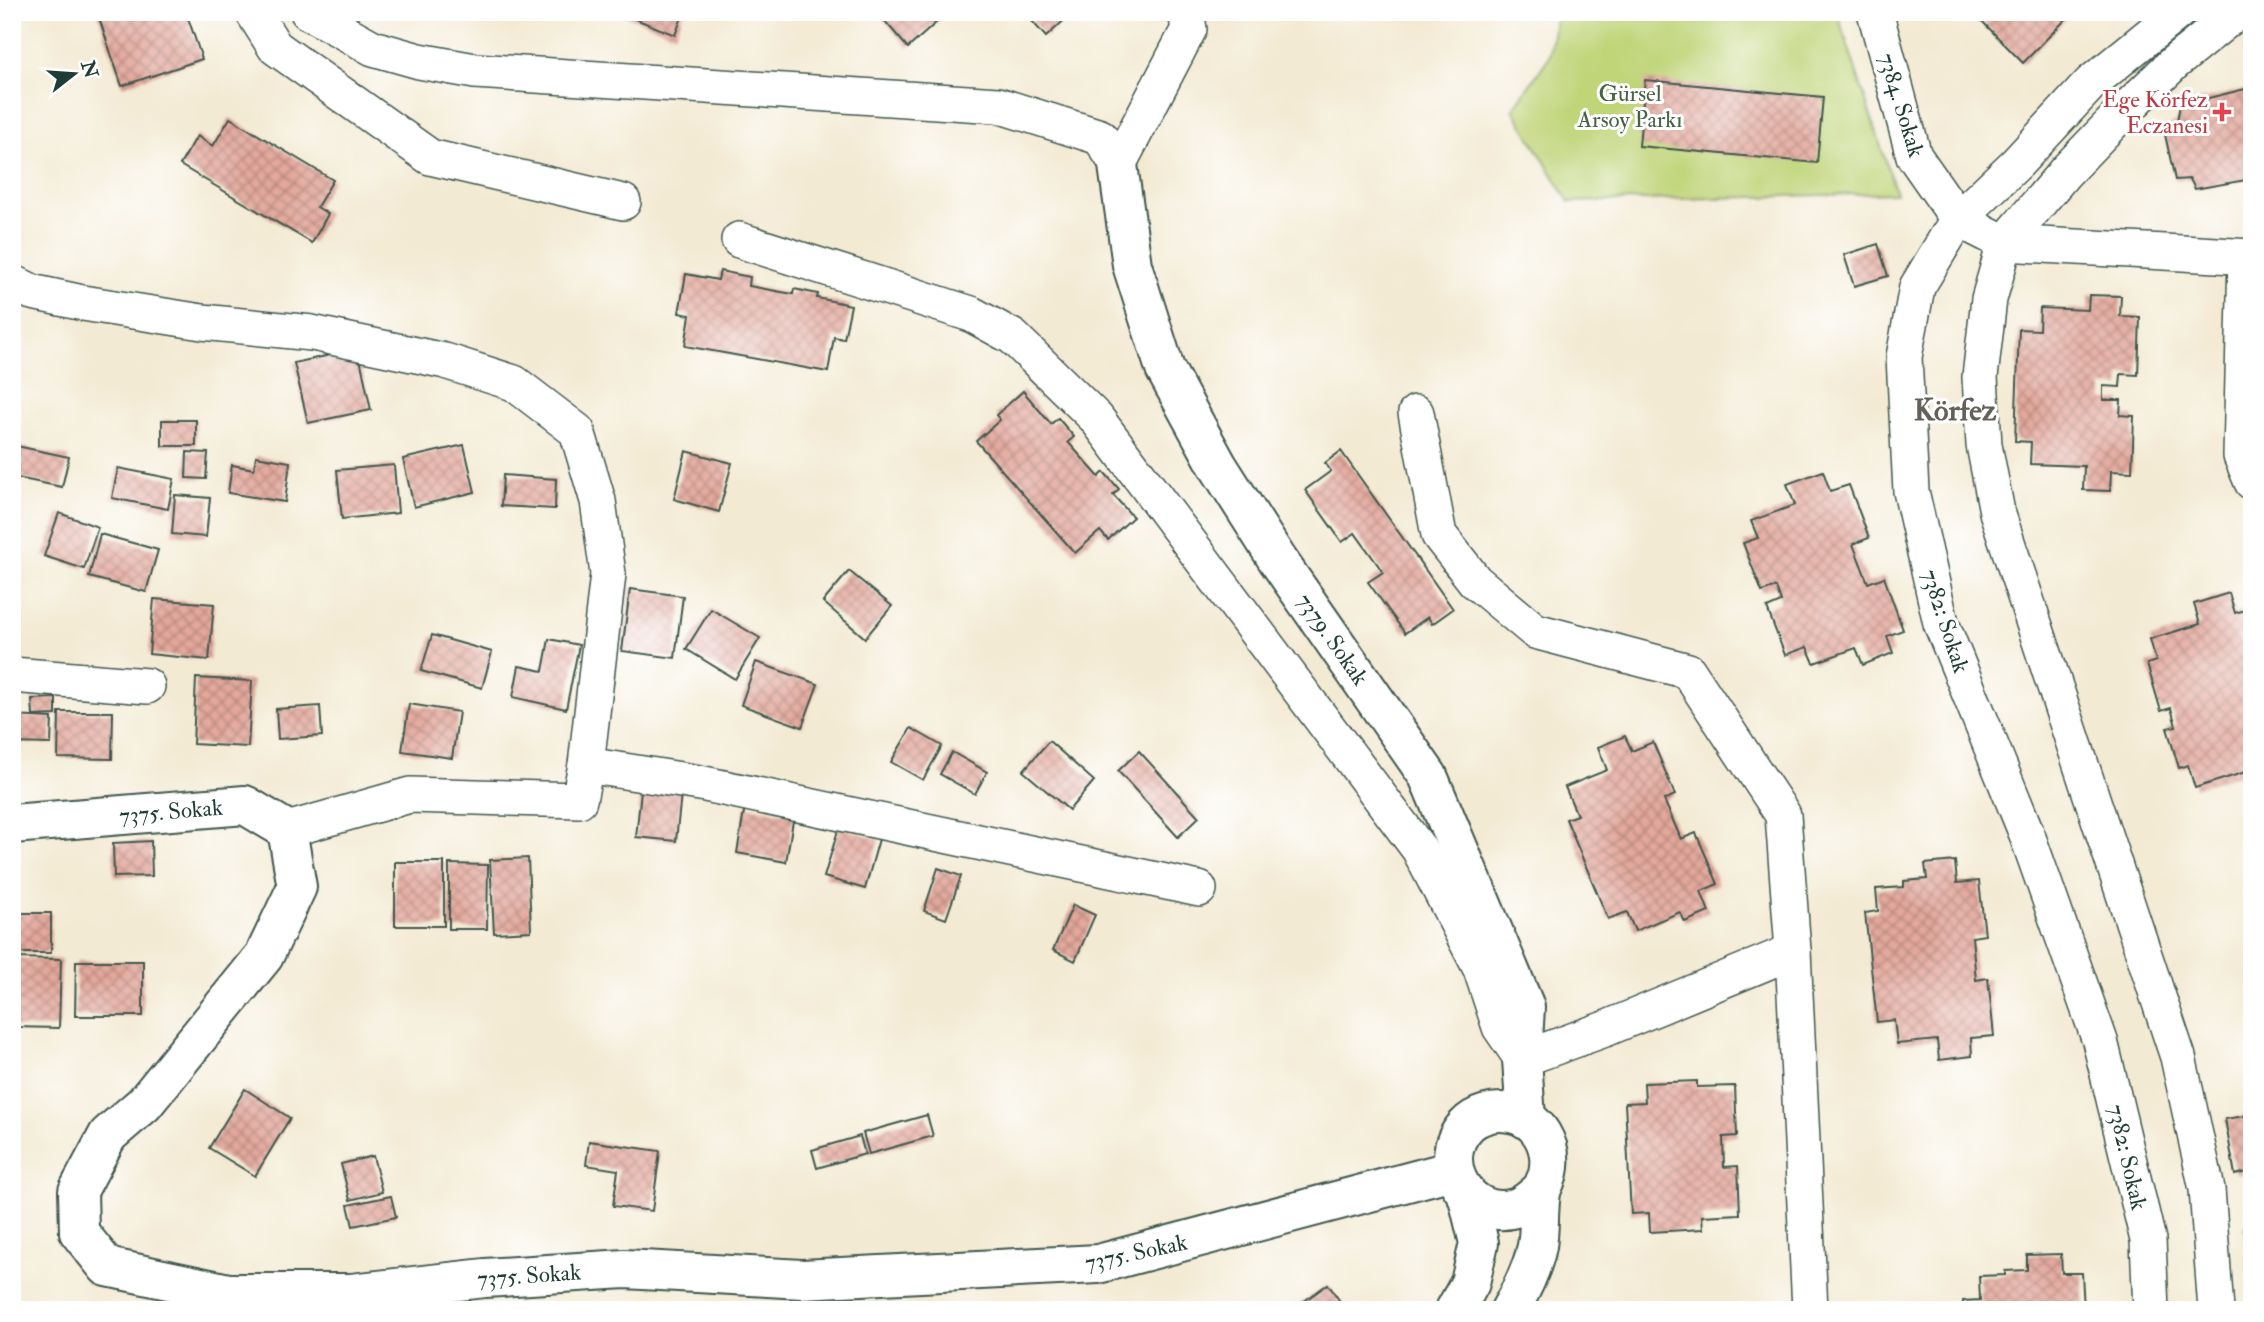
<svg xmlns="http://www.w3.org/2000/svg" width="2264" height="1322" viewBox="0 0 2264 1322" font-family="'IM FELL Double Pica',serif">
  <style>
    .park { fill: #c0d478; stroke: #708856; stroke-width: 2 }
    .building { fill: url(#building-cross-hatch) }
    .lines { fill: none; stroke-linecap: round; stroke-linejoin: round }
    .street-casing { stroke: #3f574c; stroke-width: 38 }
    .secondary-casing { stroke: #3f574c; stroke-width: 42 }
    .street { stroke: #fff; stroke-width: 35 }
    .secondary { stroke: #fff; stroke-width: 38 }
    .health-dot { fill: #e0444e; stroke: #fff; stroke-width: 2.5 }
    .labels { text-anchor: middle; stroke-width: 6; stroke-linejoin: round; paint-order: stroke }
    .park-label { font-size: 23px; fill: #476345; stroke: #fff }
    .health-label { font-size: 23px; fill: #be3a42; stroke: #fff; text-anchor: end }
    .street-label { font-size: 23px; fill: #1f3d34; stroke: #fff }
    .district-label { font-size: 30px; font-weight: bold; fill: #646258; stroke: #fff }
  </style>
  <defs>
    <pattern id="building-cross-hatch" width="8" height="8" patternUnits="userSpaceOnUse" patternTransform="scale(1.75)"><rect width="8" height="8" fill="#e4a89c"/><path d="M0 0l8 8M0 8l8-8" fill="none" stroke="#b88a80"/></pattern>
  </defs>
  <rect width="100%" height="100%" fill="#fff"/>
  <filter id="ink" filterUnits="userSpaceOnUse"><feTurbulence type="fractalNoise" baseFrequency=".0143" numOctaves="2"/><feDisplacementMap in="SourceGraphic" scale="14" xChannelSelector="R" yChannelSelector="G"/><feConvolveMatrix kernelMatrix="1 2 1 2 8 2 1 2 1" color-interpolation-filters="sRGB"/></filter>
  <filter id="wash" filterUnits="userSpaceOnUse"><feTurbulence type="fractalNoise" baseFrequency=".00686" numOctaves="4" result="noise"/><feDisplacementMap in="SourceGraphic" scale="28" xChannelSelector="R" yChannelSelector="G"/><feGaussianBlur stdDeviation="1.57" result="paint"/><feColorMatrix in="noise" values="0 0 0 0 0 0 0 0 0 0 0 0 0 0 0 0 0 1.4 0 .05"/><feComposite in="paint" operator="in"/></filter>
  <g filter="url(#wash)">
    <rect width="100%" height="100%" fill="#f3ead3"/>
    <path class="park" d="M1557,12h280l59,181 -327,9 -56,-93 36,-52z"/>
    <g id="blocks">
      <g class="building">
        <path d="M97,12h89l16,47 -80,27z"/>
        <path d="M618,12h66l-9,23z"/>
        <path d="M877,12h71l-40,36z"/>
        <path d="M1024,12h49l-27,25z"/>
        <path d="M1973,12h100l-50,51z"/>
        <path d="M1645,80l178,17 -6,66 -178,-17z"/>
        <path d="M2245,89l7,30v60l-57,10 -5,-10 -15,1 -11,-50 13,-9 3,-16z"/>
        <path d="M230,118l103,62 -16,27 11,7 -16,29 -132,-78 17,-29 16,10z"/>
        <path d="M1878,244l10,32 -34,10 -10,-31z"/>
        <path d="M720,271l30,6 -1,9 44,8 1,-5 24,5 -1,4 34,7 -7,34 -10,-2 -6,35 -143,-26 5,-31 -11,-2 7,-39 32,6z"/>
        <path d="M2089,295l32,1 -1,20 20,1 -2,58 -17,-1 -1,13 -17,-1v14h18l-1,15 14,1 -2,56 -21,-1 -1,20 -27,-1 1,-24 -54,-2 1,-22 -16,-1 4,-112 20,1 1,-22 48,2z"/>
        <path d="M358,349l13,61 -63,13 -14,-60z"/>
        <path d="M1023,391l28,33 7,-6 16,19 -6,5 31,35 5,-5 15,17 -6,6 20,22 -25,23 -8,-9 -25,22 -99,-112 24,-21 -4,-5z"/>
        <rect x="162" y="420" width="34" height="26"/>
        <path d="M12,445l57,12 -7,30 -50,-10z"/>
        <path d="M464,445l11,47 -61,15 -11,-48z"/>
        <path d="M686,451l46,12 -13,49 -45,-13z"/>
        <path d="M1341,451l112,158 -21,15 -4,-7 -23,16 -37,-51 15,-10 -28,-39 -13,9 -37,-52 26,-19 -6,-8z"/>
        <path d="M187,452l21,1 -2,26 -20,-1z"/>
        <path d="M256,456l34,6 -5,40 -57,-9 4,-28 22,4z"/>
        <path d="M394,465l4,48 -56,6 -5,-49z"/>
        <path d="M118,468l56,11 -6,30 -56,-11z"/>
        <path d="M1823,471l7,20 19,-6 20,53 -16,6 15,39 16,-6 19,53 -16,6 6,17 -30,12 -7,-17 -42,15 -7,-16 -22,8 -18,-47 14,-6 -5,-15 -14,5 -19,-49 15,-5 -7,-17 44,-16 -8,-21z"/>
        <path d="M503,475l53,4 -1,30 -54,-3z"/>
        <path d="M175,495l35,3 -4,39 -34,-3z"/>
        <path d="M59,513l39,14 -14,42 -40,-13z"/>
        <path d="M100,534l58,16 -12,42 -57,-15z"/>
        <path d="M849,571l43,35 -27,32 -42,-36z"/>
        <path d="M630,589l53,7 -8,62 -53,-7z"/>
        <path d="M2229,593l6,20 17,-5v162l-57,18 -7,-23 -9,3 -12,-40 9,-2 -5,-18 -10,3 -14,-47 9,-3 -6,-22 50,-15 -6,-20z"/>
        <path d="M154,599l60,5 -5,56 -60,-6z"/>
        <path d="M711,609l49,29 -25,41 -49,-30z"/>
        <path d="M432,635l60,17 -10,36 -61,-17z"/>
        <path d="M549,639l30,6 -13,64 -53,-12 6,-31 24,5z"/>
        <path d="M756,662l62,22 -16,43 -61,-22z"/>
        <path d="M196,678l56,3 -4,66 -55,-3z"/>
        <path d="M56,698v17l-23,1 -1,-17z"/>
        <path d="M409,704l50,8 -7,46 -50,-7z"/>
        <path d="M320,706l2,30 -44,3 -2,-30z"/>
        <path d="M59,712h54l-1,47 -54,-1z"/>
        <path d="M13,716l39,2 -1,26 -39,-1z"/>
        <path d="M911,728l31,18 -19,34 -32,-18z"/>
        <path d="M1625,736l7,15 21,-9 22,53 -11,5 17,39 15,-6 22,51 -17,7 8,21 -24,10 -5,-10 -45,19 -8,-19 -19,7 -42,-100 11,-4 -12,-28 42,-17 -9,-23z"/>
        <path d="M1049,741l45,40 -25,29 -46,-39z"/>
        <path d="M1139,751l60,66 -21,20 -60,-66z"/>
        <path d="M952,752l35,20 -12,22 -35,-20z"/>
        <path d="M642,781l40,4 -6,56 -40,-4z"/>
        <path d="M745,806l49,9 -8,47 -49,-9z"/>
        <path d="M839,827l40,12 -14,50 -41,-12z"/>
        <path d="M151,841l1,35 -38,1 -1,-34z"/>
        <path d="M528,858l3,73 -37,2 -4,-73z"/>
        <path d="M1955,861l2,22 22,-2 6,54 -13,2 4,43 12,-2 6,58 -23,2 1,18 -33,4 -2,-20 -40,4 -3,-24 -17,2 -12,-109 13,-2 -2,-22 28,-2v-6l23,-2 -2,-15z"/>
        <rect x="395" y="862" width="49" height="64"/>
        <path d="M449,864l39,1 -1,64h-38z"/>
        <path d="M938,868l23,8 -15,43 -22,-8z"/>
        <path d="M1073,905l22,10 -20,46 -22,-11z"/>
        <path d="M18,913h33v40h-34z"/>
        <path d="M12,958l49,1 -2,69 -47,-1z"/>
        <path d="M76,961h67v55h-68z"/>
        <path d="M1697,1081v6l38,-1 2,50 -14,1 1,30 14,-1 2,48 -38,2 1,13 -53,3 -1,-19 -18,1 -6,-111 20,-1 -1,-19z"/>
        <path d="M245,1089l45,29 -35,58 -46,-28z"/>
        <path d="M927,1115l6,21 -64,18 -6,-21z"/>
        <path d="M2252,1115v75h-2l-3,-18 -12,3 -10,-56z"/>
        <path d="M860,1136l5,18 -48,14 -5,-18z"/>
        <path d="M589,1141l71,10 -8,60 -39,-5 5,-36 -32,-5z"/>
        <path d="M373,1156l9,36 -32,8 -9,-36z"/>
        <path d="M391,1196l5,21 -43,9 -5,-21z"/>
        <path d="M2252,1225v39h-2l-6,-37z"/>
        <path d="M2061,1254l1,19h20l2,37h-121v-9l17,-1 -1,-24 26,-1v-4l22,-1v-15z"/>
        <path d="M1328,1284l18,26h-54z"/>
      </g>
    </g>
  </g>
  <g filter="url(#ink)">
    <use href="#blocks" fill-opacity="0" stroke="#3f574c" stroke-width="2"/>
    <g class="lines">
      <g class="street-casing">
        <g id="street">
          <path d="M253,12l22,35 155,110 193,45"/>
          <path d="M308,12l65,36 46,13 56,10 523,34 102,32 18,28"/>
          <path d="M1875,12l39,144 44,63 47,24 247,14"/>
          <path d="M1118,165l71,-136 -3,-17"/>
          <path d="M739,240l232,74 42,23 83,81 323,431 62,120 19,58 22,32 83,-30 188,-78"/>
          <path d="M2246,257l-5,199 11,26"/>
          <path d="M12,282l20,10 51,11 119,19 110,11 133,28 69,22 63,48 21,70 10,73 -22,191 -7,35 -169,-5 -123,35"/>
          <path d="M1416,413l23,122 36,46 60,50 153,40 95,144 10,136 17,359"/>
          <path d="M12,675l135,11"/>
          <path d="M586,765l114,18 499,106"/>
          <path d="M2151,1310l-3,-70 -48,-199 -74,-209 -85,-209 -30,-132 -7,-134 13,-70 41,-68 59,-56 74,-80 87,-71"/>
          <path d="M2216,1310l-9,-121 -29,-132 -181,-545 -13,-67 -4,-68 9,-78 16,-56 60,-71 50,-52 59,-57 63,-51"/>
        </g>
      </g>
      <g class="secondary-casing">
        <g id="secondary">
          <path d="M1118,165l14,100 33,104 53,97 59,93 151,217 97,231 -3,52 4,60"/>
          <path d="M12,824l233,-19 42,25 10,57 -33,69 -120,148 -36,31 -30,56 1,41 28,35 122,26h122l134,-15 140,-9 177,10 296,-15 355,-94"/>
          <path d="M1455,1310l15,-27 9,-40 -11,-45"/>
          <path d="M1510,1310c11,-19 23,-43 27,-64 3,-17 1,-36 4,-53 1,-7 6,-13 7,-20 6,-27 -10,-56 -38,-60 -16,-3 -34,2 -44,13 -33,35 2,96 49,82 10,-3 18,-11 26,-18"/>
        </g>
      </g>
      <use href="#street" class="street"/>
      <use href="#secondary" class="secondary"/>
    </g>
  </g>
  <path class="health-dot" d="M2218.5 101.5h7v7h7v7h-7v7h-7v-7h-7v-7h7z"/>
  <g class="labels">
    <g class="park-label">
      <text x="1630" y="101">Gürsel<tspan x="1630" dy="26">Arsoy Parkı</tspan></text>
    </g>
    <g class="health-label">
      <text x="2208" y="107">Ege Körfez<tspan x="2208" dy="26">Eczanesi</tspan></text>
    </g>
    <g class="street-label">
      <text transform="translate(1902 105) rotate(73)" y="8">7384. Sokak</text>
      <text transform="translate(1946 621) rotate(72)" y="8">7382: Sokak</text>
      <text transform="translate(1333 639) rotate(55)" y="8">7379. Sokak</text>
      <text transform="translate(171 811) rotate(-5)" y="8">7375. Sokak</text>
      <text transform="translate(2128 1157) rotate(77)" y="8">7382: Sokak</text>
      <text transform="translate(1136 1252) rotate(-12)" y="8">7375. Sokak</text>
      <text transform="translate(529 1275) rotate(-4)" y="8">7375. Sokak</text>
    </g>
    <g class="district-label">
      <text x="1955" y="420">Körfez</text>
    </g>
  </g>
  <rect width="2264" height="1322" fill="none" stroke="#fff" stroke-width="42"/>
  <g transform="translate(74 74) rotate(73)" stroke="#ffffff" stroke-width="5" paint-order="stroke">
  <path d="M0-5L12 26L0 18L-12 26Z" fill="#1f3d34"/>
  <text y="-10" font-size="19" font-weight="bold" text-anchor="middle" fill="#1f3d34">N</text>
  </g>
</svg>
